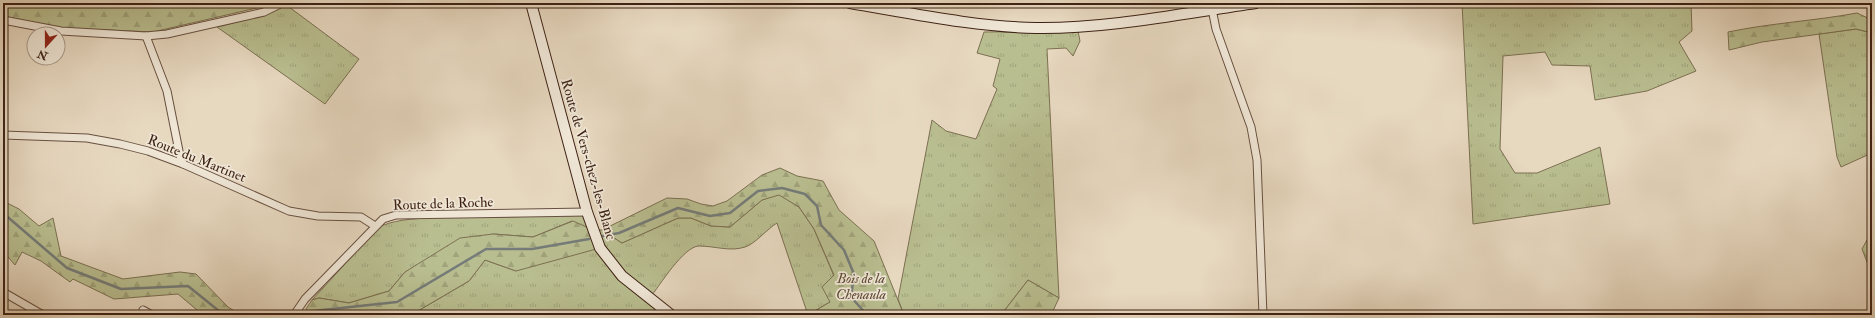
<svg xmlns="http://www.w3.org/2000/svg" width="1875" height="318" viewBox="0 0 1875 318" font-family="'IM FELL Double Pica',serif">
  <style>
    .grass { fill: url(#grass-tufts); stroke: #7c7052 }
    .forest { fill: url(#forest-firs); stroke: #7c7052 }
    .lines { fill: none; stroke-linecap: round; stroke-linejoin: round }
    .stream { stroke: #757c79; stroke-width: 2.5 }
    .street-casing { stroke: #685040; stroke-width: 9 }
    .secondary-casing { stroke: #3e2215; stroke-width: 12 }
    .street { stroke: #efe6d6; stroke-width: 7 }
    .secondary { stroke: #efe6d6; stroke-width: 10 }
    .labels { text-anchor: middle; stroke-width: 3.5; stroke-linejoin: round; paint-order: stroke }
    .street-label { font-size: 14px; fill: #3e2215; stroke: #efe6d6 }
    .park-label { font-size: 14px; font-style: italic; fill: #5d4934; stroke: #efe6d6 }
  </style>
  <defs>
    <pattern id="grass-tufts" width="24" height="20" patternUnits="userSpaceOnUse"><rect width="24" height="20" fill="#b9be90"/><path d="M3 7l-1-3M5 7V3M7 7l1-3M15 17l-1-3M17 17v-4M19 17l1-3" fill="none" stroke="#a0a37b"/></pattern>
    <pattern id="forest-firs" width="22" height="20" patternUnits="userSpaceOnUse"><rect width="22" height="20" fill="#b9be90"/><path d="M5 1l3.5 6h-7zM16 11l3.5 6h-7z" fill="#a0a37b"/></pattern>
  </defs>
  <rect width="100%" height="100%" fill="#e7d8c0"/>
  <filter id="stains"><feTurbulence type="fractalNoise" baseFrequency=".005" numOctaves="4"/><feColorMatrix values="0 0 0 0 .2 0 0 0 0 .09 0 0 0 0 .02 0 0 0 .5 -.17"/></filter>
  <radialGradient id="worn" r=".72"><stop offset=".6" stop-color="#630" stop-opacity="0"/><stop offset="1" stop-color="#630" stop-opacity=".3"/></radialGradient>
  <g class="grass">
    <path d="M1462,3h229l1,28 -13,11 17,29 -49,20 -52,9 -5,-34 -38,-1 -7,-13 -42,4 -3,93 15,24h22l63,-26 10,57 -137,20z"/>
    <path d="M285,4l74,55 -34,45 -108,-77 49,-12z"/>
    <path d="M1856,29l16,4v120l-31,14 -4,-10 -18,-123z"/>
    <path d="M1078,31l2,10 -7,15 -7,-8 -19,1 12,249 -31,-18 -27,35h-97l-6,-16 34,-179 14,11 30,8 21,-50 -4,-3 7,-27 -23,-6 7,-21z"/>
    <path d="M779,194l20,13 15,22 20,47 -4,26 -22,13 -31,-92c-10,6 -22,21 -32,24 -15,5 -30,-1 -46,-1 -15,0 -40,40 -49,52l21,17h-260l58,-34 16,-21 31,11 56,-50 -39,16 -40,-3 -88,38 -16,19 -40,12 -30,-5 -7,2 66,-72c23,-15 93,-9 124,-11 28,0 57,-3 85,-5l6,18h9l20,13 56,-25h13l20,8 19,1 32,-27z"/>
  </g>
  <g class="forest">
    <path d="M3,3h265l-7,4 -108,25 -92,-4 -58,-12z"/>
    <path d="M1857,13l15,7v13l-16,-4 -94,13 -33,8 -1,-18c43,-9 86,-11 129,-19z"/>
    <path d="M780,168l17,8 26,5 16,29 35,31 30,74h-96l22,-13 -8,-15 12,-12 -20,-46 -15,-22 -20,-12 -17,5 -32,27 -19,-1 -20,-8h-13l-56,25 -20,-13 65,-32 20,1 14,5 12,2 14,-5 35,-26z"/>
    <path d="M3,201l16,8 20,17 14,-8 8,38 62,23 57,-7 16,2 32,33 13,8h-38l-25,-21 -64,5 -41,-20 -3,3 -29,-21 -19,-9 -7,13 -12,-14z"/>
    <path d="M573,221l20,9 7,18 -84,23 -31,-11 -16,21 -58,34h-103l-2,-6 6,-9 7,-2 30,5 40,-12 16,-19 55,-34 33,-4 40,3z"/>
    <path d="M1872,231v44l-10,-26z"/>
    <path d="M1028,280l31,18 -8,17h-50z"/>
  </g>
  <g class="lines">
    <g class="stream">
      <path d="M3,213l64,55 54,21 67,-3 36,29"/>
      <path d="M603,236l16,-3 59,-25 32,8 20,-3 28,-22 24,-3 23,6 12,12 4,19 23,25 10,24 -3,23 16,18"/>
      <path d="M304,312l93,-10 89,-53h46l57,-10"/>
      <path d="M284,315h2"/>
    </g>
    <g class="street-casing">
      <g id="street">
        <path d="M1212,9l4,20 35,98 6,33 6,155"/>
        <path d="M3,20l58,11 85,5 21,-2 97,-22 18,-9"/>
        <path d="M146,36l21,55 13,65 3,8"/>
        <path d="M3,135l84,3 33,6 28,7 35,13 106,47 29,5 43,1 14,9"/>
        <path d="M3,292l40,23"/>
        <path d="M143,310l9,5"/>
        <path d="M294,315l11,-16 78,-80 13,-4 191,-3"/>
      </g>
    </g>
    <g class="secondary-casing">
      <g id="secondary">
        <path d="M531,3l56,209 13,36 22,28 49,39"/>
        <path d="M850,3c60,10 126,24 186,25 71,1 149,-15 220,-25"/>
      </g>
    </g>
    <use href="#street" class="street"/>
    <use href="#secondary" class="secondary"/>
  </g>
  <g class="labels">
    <g class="street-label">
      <text transform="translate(197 158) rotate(22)" y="5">Route du Martinet</text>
      <text transform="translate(589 159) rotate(74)" y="5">Route de Vers-chez-les-Blanc</text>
      <text transform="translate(443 203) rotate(-2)" y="5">Route de la Roche</text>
    </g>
    <g class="park-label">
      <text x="861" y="283">Bois de la<tspan x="861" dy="16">Chenaula</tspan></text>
    </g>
  </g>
  <rect width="1875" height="318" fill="none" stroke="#e7d8c0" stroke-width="16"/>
  <rect x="4" y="4" width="1867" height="310" fill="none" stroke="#3e2215" stroke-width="2"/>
  <rect x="8" y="8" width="1859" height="302" fill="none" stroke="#3e2215"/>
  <g transform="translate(46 46) rotate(201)"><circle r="19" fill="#efe6d6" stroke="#a89889"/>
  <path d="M0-3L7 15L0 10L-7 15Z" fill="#8f2418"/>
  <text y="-6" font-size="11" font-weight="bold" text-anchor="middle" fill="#3e2215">N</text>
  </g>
  <rect width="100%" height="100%" filter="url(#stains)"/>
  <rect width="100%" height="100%" fill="url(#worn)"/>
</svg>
